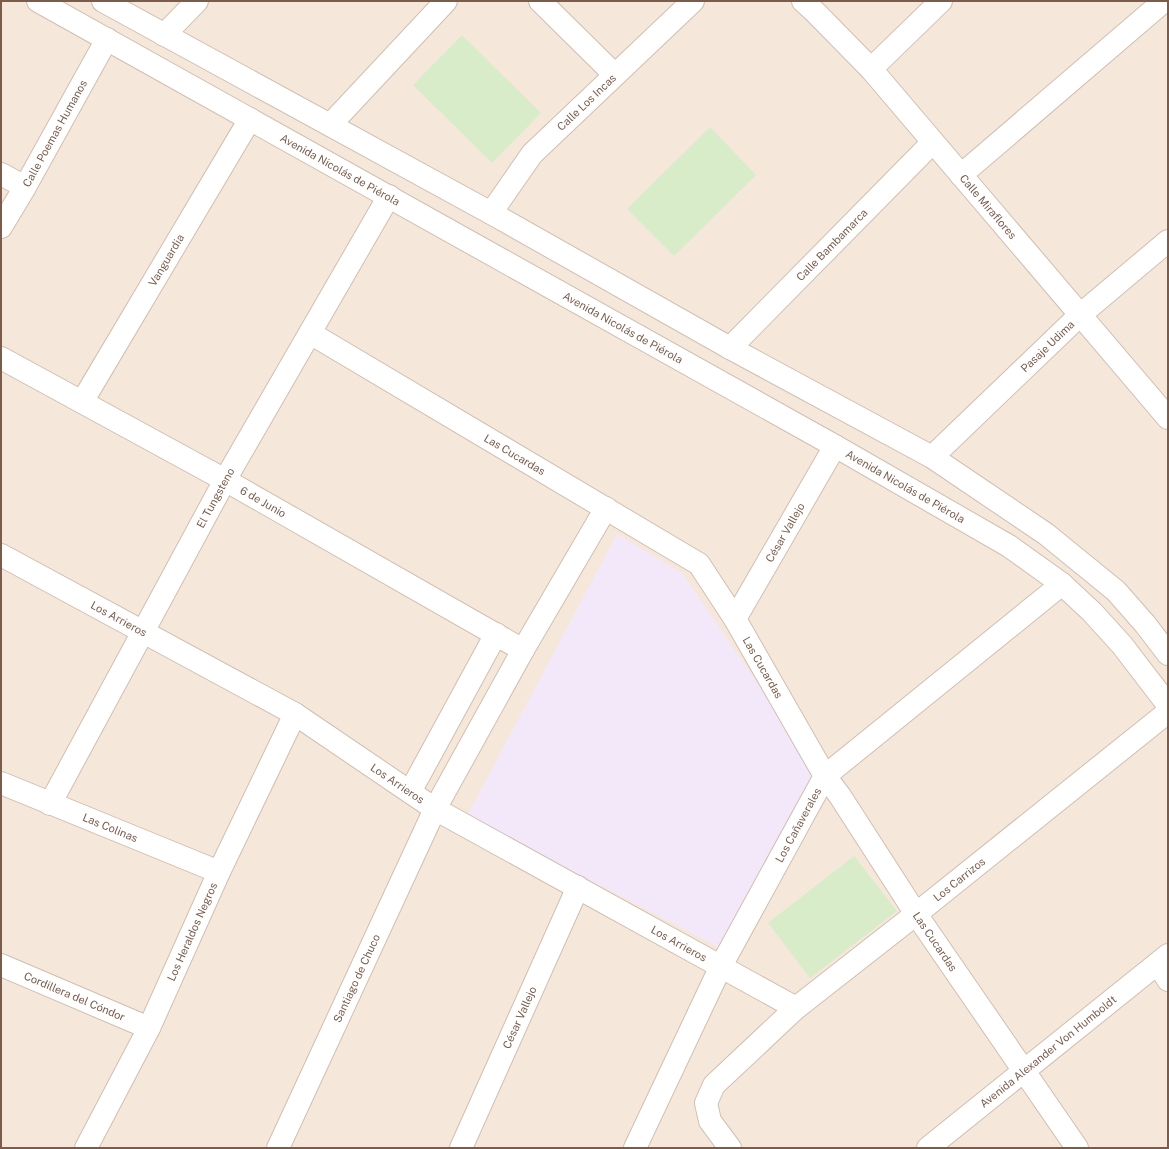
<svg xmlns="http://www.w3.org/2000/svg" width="1169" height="1149" viewBox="0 0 1169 1149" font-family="'Public Sans',sans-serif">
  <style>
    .residential { fill: #f5e8da }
    .education { fill: #f3e8fa }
    .green { fill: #d8ecc9 }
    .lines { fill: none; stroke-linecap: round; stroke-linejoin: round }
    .minor-casing { stroke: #d1beb0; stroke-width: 24 }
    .tertiary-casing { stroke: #d1beb0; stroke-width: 24 }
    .minor { stroke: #fff; stroke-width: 22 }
    .tertiary { stroke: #fff; stroke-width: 22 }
    .labels { text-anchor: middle; stroke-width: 3; stroke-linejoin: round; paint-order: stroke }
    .street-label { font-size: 11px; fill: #7a5c4d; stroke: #fffaf3 }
  </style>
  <rect width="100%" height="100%" fill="#fdf6ec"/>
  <rect class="residential" x="1" y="1" width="1167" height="1147"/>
  <path class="education" d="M617,534l66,40 136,200 -93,177 -259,-135z"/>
  <g class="green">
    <path d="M462,35l79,78 -49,50 -79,-78z"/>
    <path d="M710,127l46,48 -82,81 -47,-47z"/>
    <path d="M854,856l43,55 -87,67 -42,-55z"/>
  </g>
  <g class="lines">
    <g class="minor-casing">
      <g id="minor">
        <path d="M540,1l75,74"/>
        <path id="s1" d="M803,1l13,12 55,56 297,349"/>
        <path d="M164,35l33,-34"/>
        <path d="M871,69l70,-68"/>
        <path d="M330,125l116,-124"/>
        <path d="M1,174l24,13"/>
        <path d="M961,175l203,-174"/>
        <path id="s2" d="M491,213l41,-59 161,-153"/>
        <path id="s3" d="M1,227l24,-40 82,-148"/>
        <path id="s4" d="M310,333l389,231 36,55 90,157 15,20 76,118 161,234"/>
        <path id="s5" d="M730,348l203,-206"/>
        <path id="s6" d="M1,358l224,122 298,170"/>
        <path id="s7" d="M82,402l168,-283"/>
        <path id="s8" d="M932,457l148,-142 88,-74"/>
        <path id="s9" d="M1,555l294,159 140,95 361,199"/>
        <path id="s10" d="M735,619l100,-173"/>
        <path id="s11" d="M1,783l218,89"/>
        <path d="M410,792l86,-158"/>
        <path id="s12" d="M50,804l175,-324 164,-284"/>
        <path d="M1158,964l10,16"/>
        <path id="s13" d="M1,965l148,63"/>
        <path id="s14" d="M86,1148l63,-120 70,-156 76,-158"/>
        <path id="s15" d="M278,1148l157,-339 88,-159 83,-142"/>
        <path id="s16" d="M461,1148l117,-261"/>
        <path id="s17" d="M635,1148l86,-182 104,-190 237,-192"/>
        <path id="s18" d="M730,1148l-20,-27 -4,-18 8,-18 82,-77 120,-94 252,-202"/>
      </g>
    </g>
    <g class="tertiary-casing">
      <g id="tertiary">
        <path id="s19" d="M38,1l797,445 174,100 53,38 30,28 30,33 46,60"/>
        <path d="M103,1l388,212 239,135 202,109 114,77 70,57 29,33 23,30"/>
        <path id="s20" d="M928,1148l240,-193"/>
      </g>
    </g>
    <use href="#minor" class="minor"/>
    <use href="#tertiary" class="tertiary"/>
  </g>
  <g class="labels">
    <g class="street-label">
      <text dy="4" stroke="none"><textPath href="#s2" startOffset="147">Calle Los Incas</textPath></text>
      <text dy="4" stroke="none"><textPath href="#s3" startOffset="108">Calle Poemas Humanos</textPath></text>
      <text dy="4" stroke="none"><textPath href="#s19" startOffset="346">Avenida Nicolás de Piérola</textPath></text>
      <text dy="4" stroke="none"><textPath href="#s1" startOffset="277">Calle Miraflores</textPath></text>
      <text dy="4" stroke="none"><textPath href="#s5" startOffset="145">Calle Bambamarca</textPath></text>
      <text dy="4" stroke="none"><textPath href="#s7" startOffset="165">Vanguardia</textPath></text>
      <text dy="4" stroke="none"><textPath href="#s19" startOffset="670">Avenida Nicolás de Piérola</textPath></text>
      <text dy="4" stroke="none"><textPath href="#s8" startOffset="160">Pasaje Udima</textPath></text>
      <text dy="4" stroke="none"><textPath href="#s4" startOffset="238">Las Cucardas</textPath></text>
      <text dy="4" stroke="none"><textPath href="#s19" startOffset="994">Avenida Nicolás de Piérola</textPath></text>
      <text dy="4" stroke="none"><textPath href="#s12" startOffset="348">El Tungsteno</textPath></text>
      <text dy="4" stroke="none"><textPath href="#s6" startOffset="299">6 de Junio</textPath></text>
      <text dy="4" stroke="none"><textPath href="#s10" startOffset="100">César Vallejo</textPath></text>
      <text dy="4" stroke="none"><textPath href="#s9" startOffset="134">Los Arrieros</textPath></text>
      <text dy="4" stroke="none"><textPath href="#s4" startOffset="574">Las Cucardas</textPath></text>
      <text dy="4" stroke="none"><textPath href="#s9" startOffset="458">Los Arrieros</textPath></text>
      <text dy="4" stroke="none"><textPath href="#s17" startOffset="362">Los Cañaverales</textPath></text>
      <text dy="4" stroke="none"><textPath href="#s11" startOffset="118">Las Colinas</textPath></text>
      <text dy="4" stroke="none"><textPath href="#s18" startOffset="392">Los Carrizos</textPath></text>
      <text dy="4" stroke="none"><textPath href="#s14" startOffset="241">Los Heraldos Negros</textPath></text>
      <text dy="4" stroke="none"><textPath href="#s4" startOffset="898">Las Cucardas</textPath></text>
      <text dy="4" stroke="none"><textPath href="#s9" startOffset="782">Los Arrieros</textPath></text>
      <text dy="4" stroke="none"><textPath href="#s15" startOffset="187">Santiago de Chuco</textPath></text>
      <text dy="4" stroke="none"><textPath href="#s13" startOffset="80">Cordillera del Cóndor</textPath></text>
      <text dy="4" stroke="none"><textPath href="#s16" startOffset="143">César Vallejo</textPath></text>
      <text dy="4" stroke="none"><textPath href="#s20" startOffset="154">Avenida Alexander Von Humboldt</textPath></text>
    </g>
  </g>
  <rect width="1169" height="1149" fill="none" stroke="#7a5c4d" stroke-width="4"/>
</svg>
